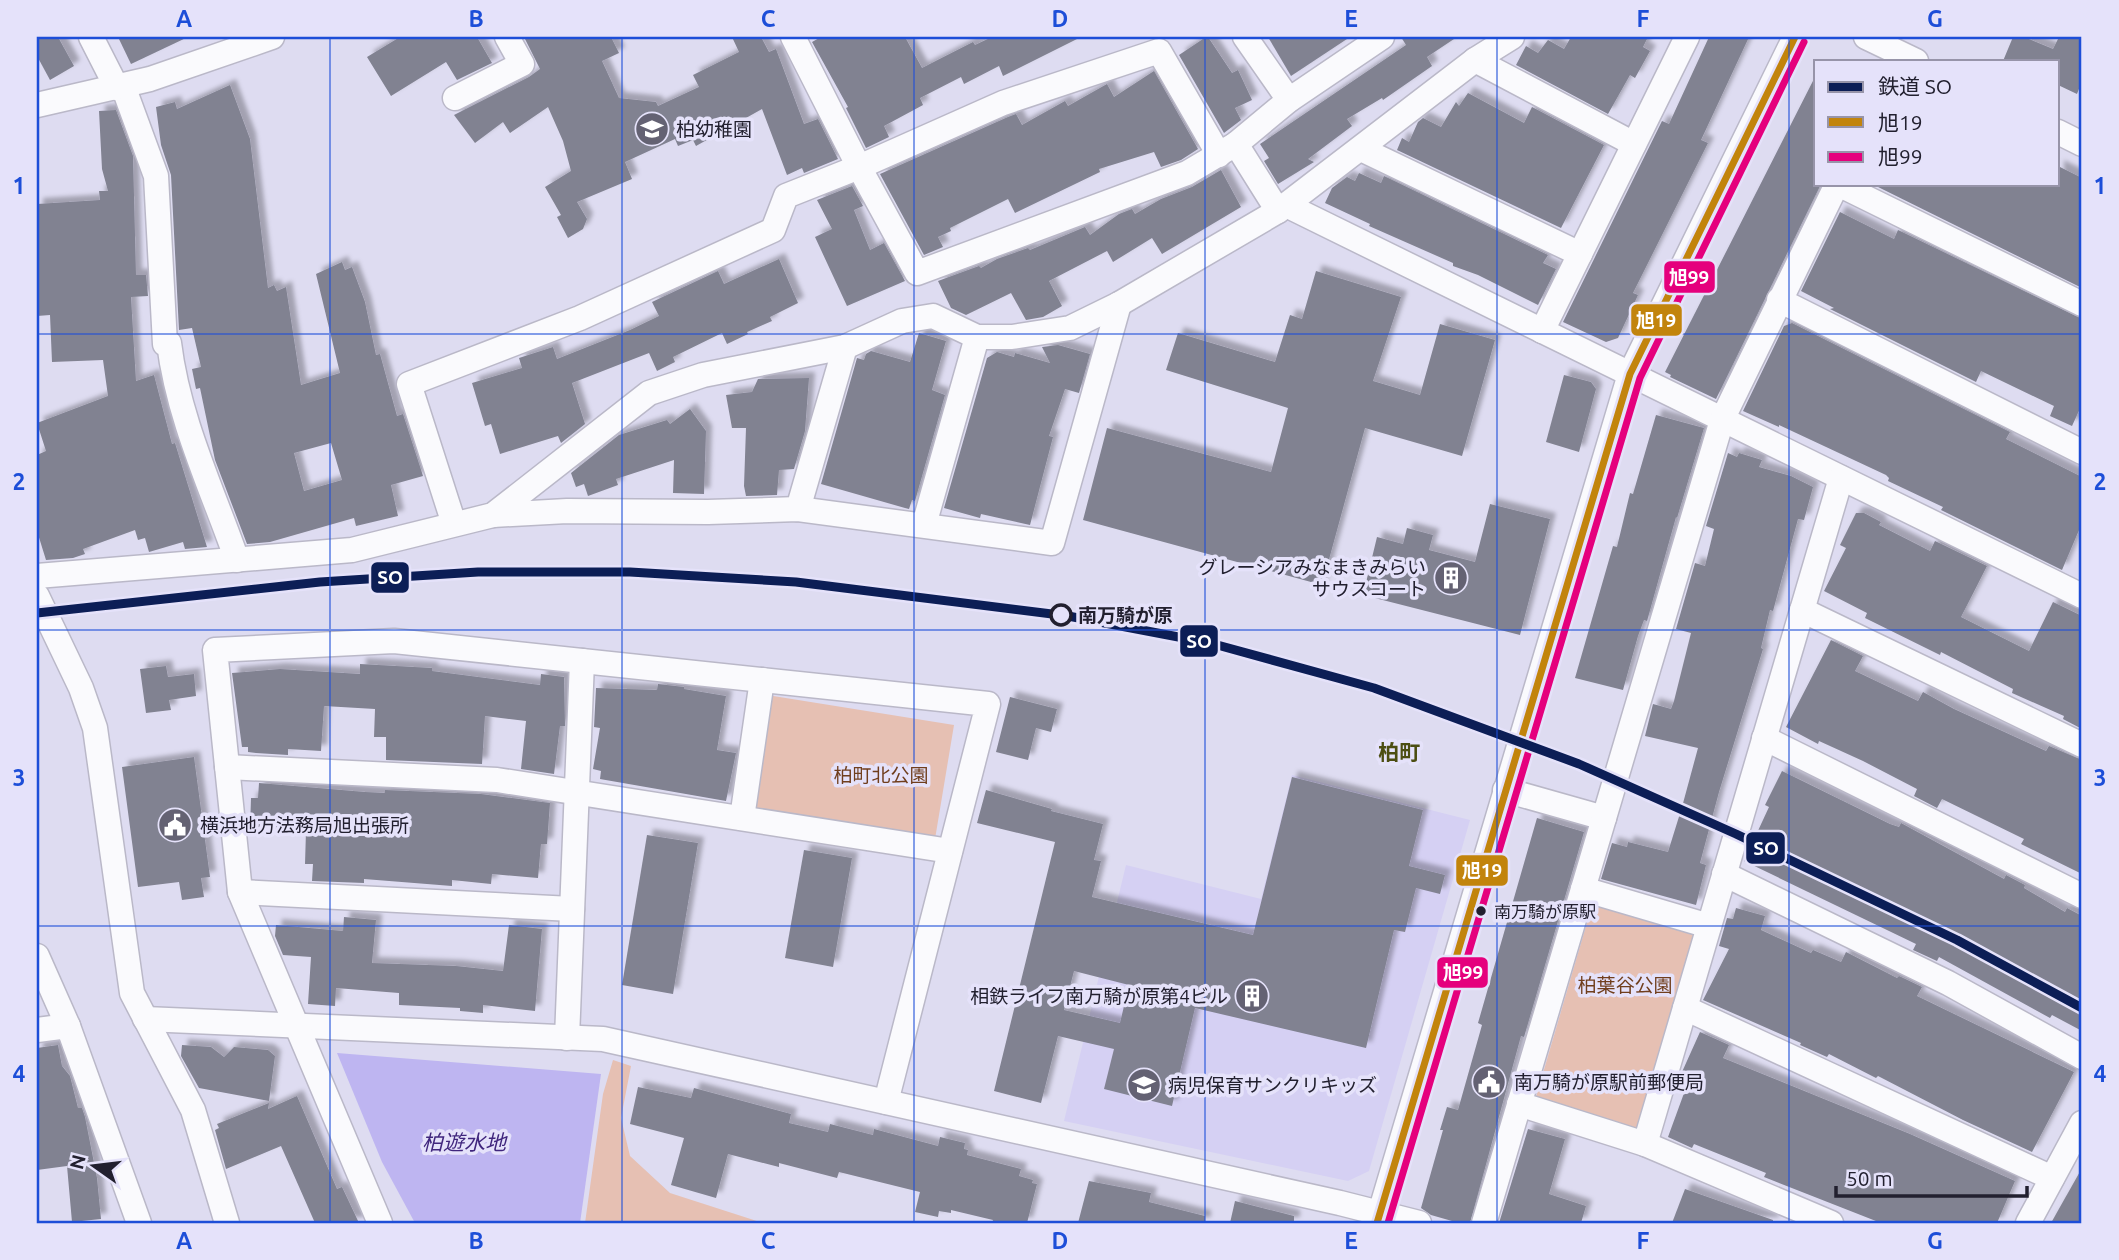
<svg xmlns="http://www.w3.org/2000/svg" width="2119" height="1260" viewBox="0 0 2119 1260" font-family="Ubuntu,'Noto Sans JP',sans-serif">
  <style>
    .built { fill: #d5d0f3 }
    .green { fill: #e6c0b3 }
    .water { fill: #beb5f1 }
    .building { fill: #818291; fill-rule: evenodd; filter: url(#shadow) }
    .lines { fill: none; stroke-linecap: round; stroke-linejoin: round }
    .minor-casing { stroke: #bab8c8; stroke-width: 27 }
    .minor { stroke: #fafafd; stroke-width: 24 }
    .bus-1-casing { stroke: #e5e2fa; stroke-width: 12 }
    .bus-2-casing { stroke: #e5e2fa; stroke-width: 12 }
    .bus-1 { stroke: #c2840c; stroke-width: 7 }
    .bus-2 { stroke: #e5007d; stroke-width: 7 }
    .rail-1-casing { stroke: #e5e2fa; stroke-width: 14 }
    .rail-1 { stroke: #0c1e56; stroke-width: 9 }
    .grid { fill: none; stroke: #1d4ed8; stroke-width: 2; stroke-opacity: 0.55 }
    .stop-dot { fill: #e5e2fa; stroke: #22202f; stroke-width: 3.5 }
    .bus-dot { fill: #22202f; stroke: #e5e2fa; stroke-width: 2.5 }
    .labels { text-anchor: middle; stroke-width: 7; stroke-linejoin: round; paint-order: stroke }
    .bus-label { font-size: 17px; fill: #22202f; stroke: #e5e2fa; text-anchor: start }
    .poi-label { font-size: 19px; fill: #22202f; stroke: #e5e2fa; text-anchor: start }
    .stop-label { font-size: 19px; font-weight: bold; fill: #22202f; stroke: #e5e2fa; text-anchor: start }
    .park-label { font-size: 19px; fill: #703e1d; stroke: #e5e2fa }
    .neighbourhood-label { font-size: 21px; font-weight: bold; fill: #4c4e12; stroke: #e5e2fa }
    .water-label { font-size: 21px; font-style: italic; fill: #40267d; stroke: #e5e2fa }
    .line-badge { stroke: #e5e2fa; stroke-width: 2.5 }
    .badge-label { font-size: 19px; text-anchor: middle; font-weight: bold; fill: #fff }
    .neatline { fill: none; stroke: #1d4ed8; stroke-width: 2.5 }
    .grid-label { font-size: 23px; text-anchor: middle; font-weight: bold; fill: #1d4ed8 }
  </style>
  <defs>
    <filter id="shadow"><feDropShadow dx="6" dy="-6" stdDeviation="2" flood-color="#0004"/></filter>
  </defs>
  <rect width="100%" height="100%" fill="#dedcf1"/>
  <path class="built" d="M1292,775l178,45 -101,351 -21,10 -284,-60 62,-256 135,34z"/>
  <g class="green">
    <path d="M767,695l187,30 -20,120 -187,-31z"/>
    <path d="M1593,902l104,33 -60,194 -101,-32z"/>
    <path d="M613,1060l18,6 -10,52 9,38 40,37 93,30h-178l18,-129z"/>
  </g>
  <path class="water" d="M337,1053l264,21 -21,149h-165l-33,-61z"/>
  <g class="building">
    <path d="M37,37h21l16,29 -24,14 -13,-24z"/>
    <path d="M118,37h70l-57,27z"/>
    <path d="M400,37h77l15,26 -35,17 -11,-18 -55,34 -24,-39z"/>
    <path d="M524,37h87l8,16 -17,8 17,37 37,4 2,4 41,-19 -6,-12 46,-23 -7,-15h29l8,15 7,-3 28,75 14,-5 20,40 -34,14 -2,-5 -15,7 -25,-66 -66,37 -3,-6 -15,6 -3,-7 -50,23 7,17 -55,23 10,17 -4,10 -15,9 -11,-21 4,-2 -16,-28 26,-16 -8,-30 -15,-34 -38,26 -7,-11 -28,21 -21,-28 75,-38 11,-8z"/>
    <path d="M821,37h84l17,31 51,-26 2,3 17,-8h89l-78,39 -4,-10 -35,18 -3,-7 -41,21 3,7 -39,21 5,11 -23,11 -20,-40 2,-1 -36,-65z"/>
    <path d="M1206,37h2l24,36 6,-3 14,30 -17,8 6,12 -17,13 -45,-78z"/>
    <path d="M1268,37h82l-59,39z"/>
    <path d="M1401,37h56l-30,20 5,9 -49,34 -1,-2 -35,21 5,7 -44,33 6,3 -36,22 -14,-23 5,-3 -9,-14 146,-99z"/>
    <path d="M1571,37h77l-5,10 7,4 -15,27 -5,-3 -22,39 -92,-49 10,-19 12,7 10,-13 16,9z"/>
    <path d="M1709,37h40l-48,103 7,3 -75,150 5,2 -20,43 -12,4 -43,-20 99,-201 7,3z"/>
    <path d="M2013,37h11l29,12 6,-12h23v44l-5,13 -19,-9v-24h-55z"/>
    <path d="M1154,71l44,78 -17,11 -20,7 -7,-15 -55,17 1,3 -85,41 -7,-14 -58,29 1,3 -13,6 5,10 -19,8 -44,-81 128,-57 8,-3 6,11 43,-24 3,5 39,-22 7,13z"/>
    <path d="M1816,75v109h5l-105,215 -46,-22 1,-2 -6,-3z"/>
    <path d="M230,85l20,54 18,149 6,-3 3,6 9,-4 15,98 39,-12 -24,-99 26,-12 3,8 7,-3 13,35 11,53 4,-1 17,62 6,-2 20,62 -32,9 7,31 -42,10 -2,-8 -84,24 -23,2 -32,-84 -15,-72 -4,1 -4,-20 9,-2 -9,-39 -13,2 -8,-155 -10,-30 -5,-38 19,-5 2,7zM331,443l11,37 -38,11 -10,-38z"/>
    <path d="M1468,93l56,30 8,-16 72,38 -43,83 -164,-78 5,-12 7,4 9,-20 5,-4 18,9 15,-25 3,4z"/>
    <path d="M116,110l17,46 3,119h10l2,21 -17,1 5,84 18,-6 18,69 3,-1 32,104 -22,2 -2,-7 -34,10 -4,-14 -7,2 -3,-10 -52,19 2,5 -12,4 -27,2 -9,-29v-76l9,-4 -9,-28 71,-27 -5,-36 -51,2 -2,-47 -13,1v-112l63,-4 -1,-9h9l-6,-22 -3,-58z"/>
    <path d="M2058,166l24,12v110l-210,-104h186z"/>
    <path d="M1221,170l20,37 -79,47 -10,-16 -39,24 -6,-11 -58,30 13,25 -19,11 -17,3 -15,-27 -45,22 -15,-7 -13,-27 41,-15 2,2 16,-9 31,-11 2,2 55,-23 5,8 29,-21 13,-5 3,5 26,-15 31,-12z"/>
    <path d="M1359,173l22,10 3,-7 164,79 -5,8 13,6 -18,36 -60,-30 -25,-9v-3l-84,-37 1,-2 -45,-21 7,-15 15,-11 8,4z"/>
    <path d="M852,186l11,20 -9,4 16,40 14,-7 21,38 -58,25 -32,-69 17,-8 -15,-29z"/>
    <path d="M1840,212l54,27 4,-9 184,89v85l-10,22 -22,-10 4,-10 -73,-35 -5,11 -146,-73 4,-1 -33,-17z"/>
    <path d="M779,259l19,44 -28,14 2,4 -25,11 1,2 -21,10 -5,-11 -49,24 2,5 -18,9 -8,-18 -77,30 13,41 -24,19 -3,-7 -58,18 -9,-30 -6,2 -13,-43 50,-15 -3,-10 34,-11 4,12 73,-29 29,-14 -7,-14 66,-31 6,13z"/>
    <path d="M1316,271l85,26 -28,84 47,14 20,-71 55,16 -33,116 -97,-28 -43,157 -239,-65 24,-92 164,44 17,-64 -122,-38 12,-37 97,29 15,-47 12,4z"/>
    <path d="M1792,323l218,109 -4,7 76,38v46l-20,47 -121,-60 2,-3 -55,-26 1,-3 -3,-3 -107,-50v2l-36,-16 41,-85z"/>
    <path d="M919,333l27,8 -14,49 13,5 -30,106 -3,-1 -3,9 -4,-1 -84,-24 36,-126 7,2 2,-6 5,-3 39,11z"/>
    <path d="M1058,345l32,9 -11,39 -14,-4 -16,47 4,1 -23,88 -49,-11 -1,4 -36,-10 43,-150 10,-6 17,5 1,-4 35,10 -8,-16z"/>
    <path d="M1564,375l27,7 5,7 -17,63 -33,-10z"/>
    <path d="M809,378l-4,53 -11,38 -15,1 -2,25 -31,1 -2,-10 2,-58h-14l-6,-33 26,-3 6,-13z"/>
    <path d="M690,409l16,22 -2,63 -31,-1 1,-33 -58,19 2,6 -30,11 -4,-12 -8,3 -5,-14 48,-38 48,-15 3,4z"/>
    <path d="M1656,415l48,13 -27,90 -1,-1 -29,104 -3,-1 -6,16 -15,54 -48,-12 38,-132 4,1 13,-54 3,1z"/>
    <path d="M1728,453l9,4 2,-4 23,7 -3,7 32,9 22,11 -9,33 -6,-1 -25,92 -3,-1 -9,38 2,1 -44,143 -19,71 6,2 -10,40 -95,-26 11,-36 15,4 1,-5 40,10 14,-45 16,-59 -53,-12 8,-32 18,5 3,-8 17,-68 -15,-4 19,-66 10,3 9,-37 -8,-3z"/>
    <path d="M1490,504l60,15 -30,116 -157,-40 14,-58 26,7 4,-16 26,7 -4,15 46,12z"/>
    <path d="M1856,513h8l17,9 -2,3 51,26 5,-10 52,25 -26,51 68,34 24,-49 29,14v113l-19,-10 1,-3 -52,-23 1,-4 -72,-37 -1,3 -75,-37 2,-5 -43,-22 22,-43 -6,-3z"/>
    <path d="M1831,640l32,16 -8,15 63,30 5,-9 31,17 92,42 3,-5 33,14v114l-61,-30 3,-5 -82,-40 -5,9 -23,-12 3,-7 -54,-28 -44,-20 -1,3 -32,-17z"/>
    <path d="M360,664l72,4v3l108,14 1,-11 23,3 1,49h-5l-6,48 -33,-5 5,-48 -41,-5 -3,48 -96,-4v-23h-12l1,-28 -51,-3 -3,45 -33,-2v6l-32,-2 -8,-1v-5h-6l-10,-74 48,-4 80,5z"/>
    <path d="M166,666l2,11 26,-3 2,22 -27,4 2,10 -25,3 -6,-44z"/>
    <path d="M658,684l26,3v2l42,7 -9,54 19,3 -10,48 -126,-22 1,-8 -8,-2 7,-41 -6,-1 2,-39 61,2z"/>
    <path d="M1010,697l47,12 -6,23 -15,-4 -8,32 -32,-8z"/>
    <path d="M194,757l16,120 -9,1 3,19 -22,3 -3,-18 -41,5 -16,-120z"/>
    <path d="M1782,771l108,53 9,3 2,-4 103,56 2,-4 19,10 -1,3 41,24 2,-4 15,8v115l-30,-16 -2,3 -111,-61 -2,4 -24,-11 3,-6 -172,-83 25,-54 -4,-2z"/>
    <path d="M1292,777l131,33 -14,56 36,9 -5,19 -24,-6 -11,44 -11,-2 -28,118 -171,-40 -23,98 -68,-17 10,-40 -56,-13 -17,67 -47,-12 61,-249 -78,-19 9,-33 66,19 -1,2 52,13 -9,36 7,1 -9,36 161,38zM1074,971l55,14 -9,38 -56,-13z"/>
    <path d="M259,783l106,9 20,1v-3l96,4 69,9 -3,41h-6l-3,34 -46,-4 -1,10 -39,-4v6l-88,-7v4l-52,-2 1,-17h-8l1,-33 -56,-2 1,-31h7z"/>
    <path d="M1537,818l47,14 -60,205 -3,-1 -51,187h-11l-28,-8 -10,-7 22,-78h-3l7,-23 11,3 24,-85 -4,-2z"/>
    <path d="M647,835l51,8 -25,151 -51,-9z"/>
    <path d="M804,850l48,8 -19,109 -48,-9z"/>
    <path d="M1736,908l29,8 -4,14 50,23 2,-3 28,12 5,-10 51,26 2,-2 23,11 -5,9 157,76 -42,80 -69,-32 -85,-44 -2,2 -47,-24 -2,3 -27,-12 1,-2 -98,-43 26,-51 -10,-3 8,-28 6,1z"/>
    <path d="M344,917l32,3 -4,43 84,3 47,5 6,-46 33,4 -7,82 -52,-6v8l-23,-2v-3l-61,-3v-12l-63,-5 -1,18 -27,-2 3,-47 -28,-2 -8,-19 1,-11 67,6z"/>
    <path d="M1700,1032l29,13 -6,13 187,76 105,47 -18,42h-116l-117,-46 2,-4 -72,-29 -2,4 -24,-11 19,-52 -8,-4 3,-9z"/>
    <path d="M58,1045l4,21 8,10 8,32h4l3,9 12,61 4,41 -29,3 -5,-56 -30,4v-122z"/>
    <path d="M182,1045l29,2 13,10 10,-10 34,3 7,6 -6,45 -70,-13 -18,-32z"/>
    <path d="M638,1087l53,11 3,-10 97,26 -2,9 39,9 2,-8 43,11 1,-6 64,17 2,-9 25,6 -1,6 4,1 -1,5 54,14 -2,7 14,4 -1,3 5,1 -10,39h-35l1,-3 -42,-10v3l-12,-2 -1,6 -23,-5 5,-20 -81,-20 -2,6 -58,-15v4l-51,-13 -12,44 -45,-13 13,-47 -54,-14z"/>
    <path d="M297,1096l40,93 5,-2 17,36h-44l-34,-77 -55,23 -11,-39 4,-2 -2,-4 52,-21 -1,6z"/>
    <path d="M1528,1129l37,10 -16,55 37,12 -5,17h-82z"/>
    <path d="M2082,1168v55h-31z"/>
    <path d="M1089,1181l62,12 -2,9 56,14v7h-127z"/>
    <path d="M1685,1189l88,31v3h-101z"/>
    <path d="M1235,1201l59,15v7h-64z"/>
  </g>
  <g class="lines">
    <g class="minor-casing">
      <g id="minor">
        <path d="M91,37l26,51"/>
        <path d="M793,37l66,130 58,106 270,-100 49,-29 53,-44 93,-63"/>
        <path d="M1245,37l44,63"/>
        <path d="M1866,37l50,24"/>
        <path d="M1475,60l159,84"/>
        <path d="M123,86l33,90 9,168 4,-1c9,75 43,146 68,217"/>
        <path d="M455,98l67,-34 -15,-27"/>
        <path d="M37,105l113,-26 122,-42"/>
        <path d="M2058,132l24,12"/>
        <path d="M1236,144l42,67"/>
        <path d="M1361,149l219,105"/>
        <path d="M1838,184l244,120"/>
        <path d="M1286,205l796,391"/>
        <path d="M1779,300l303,152"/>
        <path d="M1542,331l145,-294"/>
        <path d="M798,509l47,-162"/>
        <path d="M493,515l74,-4 141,1 90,-3 254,34 67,-239"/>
        <path d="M454,524l-45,-140 171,-66 193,-88 13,-34 73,-29 144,-64 156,-52 60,104"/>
        <path d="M924,525l53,-188"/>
        <path d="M37,576l315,-26 141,-35 156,-122 54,-18 142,-28 57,-26 31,-5 44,21h35l58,-9 49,-24 159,-93 197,-151 37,-23"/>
        <path d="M37,596l44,92 14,40 37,265 61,117 34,113"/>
        <path d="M1802,610l280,135"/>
        <path d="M1764,738l318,158"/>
        <path d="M227,767l270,13 453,71"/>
        <path d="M1505,790l99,28"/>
        <path d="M742,818l20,-138"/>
        <path d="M1724,874l224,109 134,74"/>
        <path d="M1583,889l126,37"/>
        <path d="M240,892l332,17"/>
        <path d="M37,956l31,70 71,197"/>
        <path d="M1685,1008l367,170"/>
        <path d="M145,1019l458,20 737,164 79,20"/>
        <path d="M37,1030l31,-4"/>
        <path d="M567,1038l15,-377"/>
        <path d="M1519,1104l126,40 186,79"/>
        <path d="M1645,1144l196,-666"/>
        <path d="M380,1223l-140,-331 -25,-242 179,-9 594,63 -102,398"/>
        <path d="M1377,1223l253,-849 165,-337"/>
        <path d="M1484,1223l238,-803 115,-236"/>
        <path d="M2028,1223l54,-100"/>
      </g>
    </g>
    <use href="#minor" class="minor"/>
    <g class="bus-1-casing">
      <path id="bus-1" d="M1377,1223l253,-849 165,-337"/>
    </g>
    <g class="bus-2-casing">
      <path id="bus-2" d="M1388,1223l252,-845 164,-336"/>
    </g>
    <use href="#bus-1" class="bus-1"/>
    <use href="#bus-2" class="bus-2"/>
    <g class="rail-1-casing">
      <path id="rail-1" d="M37,613l283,-31 158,-10h152l166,10 272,34 142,27 164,45 205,76 157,70 221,106 125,68"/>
    </g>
    <use href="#rail-1" class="rail-1"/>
  </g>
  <path class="grid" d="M330,37v1186M622,37v1186M914,37v1186M1205,37v1186M1497,37v1186M1789,37v1186M37,334h2045M37,630h2045M37,926h2045"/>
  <defs>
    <g id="school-disc" transform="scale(1.75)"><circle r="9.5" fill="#646273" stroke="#e5e2fa"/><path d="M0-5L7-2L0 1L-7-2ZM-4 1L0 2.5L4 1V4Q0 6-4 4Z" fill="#fff"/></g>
    <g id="building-disc" transform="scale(1.75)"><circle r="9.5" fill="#646273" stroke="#e5e2fa"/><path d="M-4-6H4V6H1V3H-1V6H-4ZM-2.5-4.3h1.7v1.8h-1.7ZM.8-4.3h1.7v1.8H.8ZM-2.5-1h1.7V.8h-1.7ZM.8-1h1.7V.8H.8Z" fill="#fff"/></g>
    <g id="civic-disc" transform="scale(1.75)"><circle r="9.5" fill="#646273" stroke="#e5e2fa"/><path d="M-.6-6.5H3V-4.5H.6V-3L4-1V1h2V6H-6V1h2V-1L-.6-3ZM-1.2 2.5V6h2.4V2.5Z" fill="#fff"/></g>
  </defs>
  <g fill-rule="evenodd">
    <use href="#school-disc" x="652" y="129"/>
    <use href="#building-disc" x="1451" y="578"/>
    <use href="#civic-disc" x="175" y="825"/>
    <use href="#building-disc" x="1252" y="996"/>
    <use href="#civic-disc" x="1489" y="1082"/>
    <use href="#school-disc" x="1144" y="1085"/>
  </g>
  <circle class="stop-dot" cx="1061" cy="615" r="10"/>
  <circle class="bus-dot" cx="1481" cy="911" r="6"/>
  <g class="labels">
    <g class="bus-label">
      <text x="1494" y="918">南万騎が原駅</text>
    </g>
    <g class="poi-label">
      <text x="676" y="136">柏幼稚園</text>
      <text x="1426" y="574" text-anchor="end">グレーシアみなまきみらい<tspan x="1426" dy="22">サウスコート</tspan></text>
      <text x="200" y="832">横浜地方法務局旭出張所</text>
      <text x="1228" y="1003" text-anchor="end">相鉄ライフ南万騎が原第4ビル</text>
      <text x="1514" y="1089">南万騎が原駅前郵便局</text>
      <text x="1168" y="1092">病児保育サンクリキッズ</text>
    </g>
    <g class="stop-label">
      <text x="1078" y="622">南万騎が原</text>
    </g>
    <g class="park-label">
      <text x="881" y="782">柏町北公園</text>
      <text x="1625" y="992">柏葉谷公園</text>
    </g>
    <g class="neighbourhood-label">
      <text x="1399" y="760">柏町</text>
    </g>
    <g class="water-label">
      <text x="464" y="1150">柏遊水地</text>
    </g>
  </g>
  <g class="line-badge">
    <rect x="1663" y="260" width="53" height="34" rx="7" fill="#e5007d"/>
    <rect x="1630" y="303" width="53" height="34" rx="7" fill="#c2840c"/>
    <rect x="370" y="561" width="40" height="33" rx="7" fill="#0c1e56"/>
    <rect x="1179" y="624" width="40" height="34" rx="7" fill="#0c1e56"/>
    <rect x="1745" y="831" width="41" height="34" rx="7" fill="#0c1e56"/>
    <rect x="1455" y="854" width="54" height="33" rx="7" fill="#c2840c"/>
    <rect x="1436" y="956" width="53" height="33" rx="7" fill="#e5007d"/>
  </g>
  <g class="badge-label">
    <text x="1689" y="284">旭99</text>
    <text x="1656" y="327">旭19</text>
    <text x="390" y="584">SO</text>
    <text x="1199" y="648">SO</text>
    <text x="1766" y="855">SO</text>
    <text x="1482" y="877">旭19</text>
    <text x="1463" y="979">旭99</text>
  </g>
  <rect width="2119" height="1260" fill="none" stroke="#e5e2fa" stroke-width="77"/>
  <rect x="1814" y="60" width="245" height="126" fill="#e5e2fa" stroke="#9794a9" stroke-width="2"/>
  <rect x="1828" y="82" width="35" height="10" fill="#0c1e56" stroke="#9794a9" stroke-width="2"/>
  <text x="1878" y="94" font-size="21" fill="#22202f">鉄道 SO</text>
  <rect x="1828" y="117" width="35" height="10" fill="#c2840c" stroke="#9794a9" stroke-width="2"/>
  <text x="1878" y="130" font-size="21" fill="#22202f">旭19</text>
  <rect x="1828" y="152" width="35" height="10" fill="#e5007d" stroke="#9794a9" stroke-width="2"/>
  <text x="1878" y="164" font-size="21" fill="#22202f">旭99</text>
  <g transform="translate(94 1166) rotate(284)" stroke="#e5e2fa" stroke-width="5" paint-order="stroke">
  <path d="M0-5L12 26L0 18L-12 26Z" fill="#22202f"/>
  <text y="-10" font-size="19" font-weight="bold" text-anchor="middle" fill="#22202f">N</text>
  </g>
  <path d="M1836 1186v10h191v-10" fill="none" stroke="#22202f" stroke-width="3.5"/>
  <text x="1846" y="1186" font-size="21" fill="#22202f" stroke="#e5e2fa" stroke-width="5" paint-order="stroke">50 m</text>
  <rect x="38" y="38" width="2042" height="1184" class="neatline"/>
  <g class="grid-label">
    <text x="184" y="27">A</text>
    <text x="476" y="27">B</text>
    <text x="768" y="27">C</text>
    <text x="1060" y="27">D</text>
    <text x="1351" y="27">E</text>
    <text x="1643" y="27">F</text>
    <text x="1935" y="27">G</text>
    <text x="19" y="194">1</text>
    <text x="2100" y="194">1</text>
    <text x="19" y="490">2</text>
    <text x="2100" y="490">2</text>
    <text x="19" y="786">3</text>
    <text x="2100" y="786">3</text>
    <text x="19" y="1082">4</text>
    <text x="2100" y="1082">4</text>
    <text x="184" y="1249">A</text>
    <text x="476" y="1249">B</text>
    <text x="768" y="1249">C</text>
    <text x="1060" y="1249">D</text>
    <text x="1351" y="1249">E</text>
    <text x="1643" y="1249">F</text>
    <text x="1935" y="1249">G</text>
  </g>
</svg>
